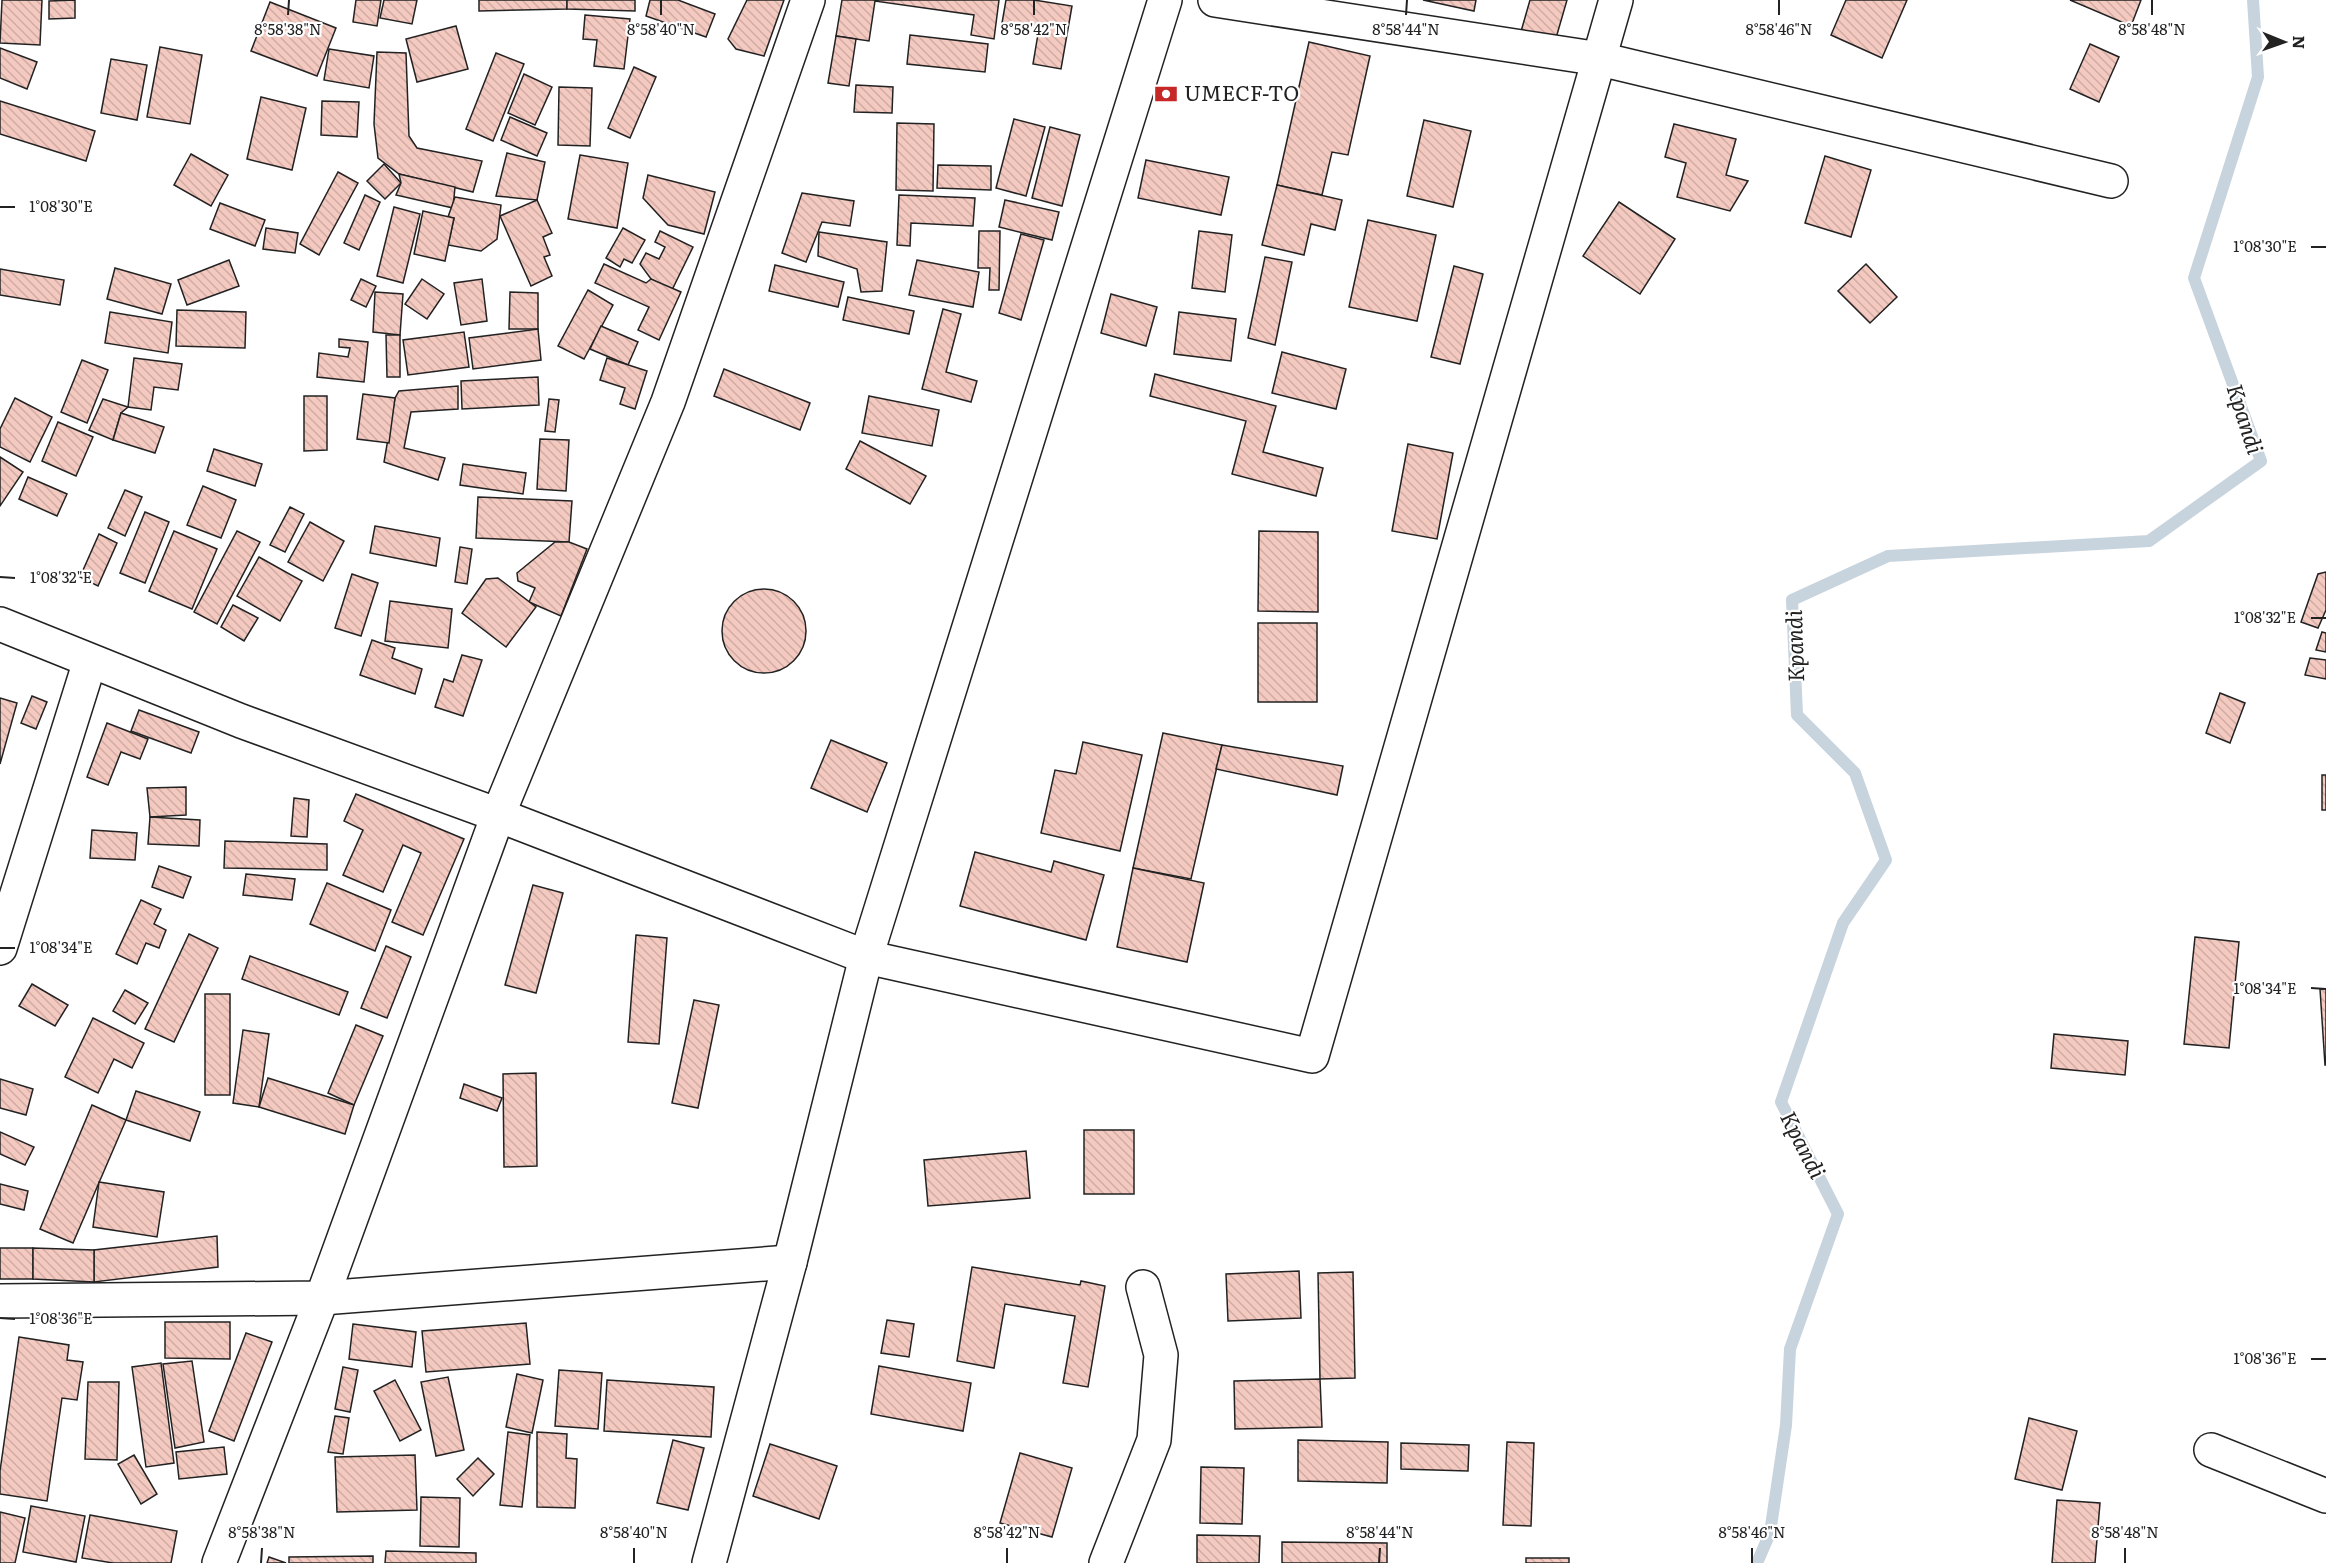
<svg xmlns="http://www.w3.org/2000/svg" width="2326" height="1563" viewBox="0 0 2326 1563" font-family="Literata,serif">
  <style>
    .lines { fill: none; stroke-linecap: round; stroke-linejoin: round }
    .stream { stroke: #c7d3dd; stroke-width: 12 }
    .building { fill: url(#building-back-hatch); stroke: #222; stroke-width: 1.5 }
    .minor-casing { stroke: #222; stroke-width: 36 }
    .minor { stroke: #fff; stroke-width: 33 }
    .ticks { fill: none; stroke: #222; stroke-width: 2 }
    .labels { text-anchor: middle; stroke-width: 4.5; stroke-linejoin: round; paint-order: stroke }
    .poi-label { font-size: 21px; fill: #222; stroke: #fff; text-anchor: start }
    .water-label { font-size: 22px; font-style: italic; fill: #222; stroke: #fff }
    .ticks-label { font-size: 15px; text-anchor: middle; fill: #222; stroke: #fff; stroke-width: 4.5; stroke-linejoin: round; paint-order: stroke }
  </style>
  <defs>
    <pattern id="building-back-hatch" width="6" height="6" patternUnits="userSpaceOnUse" patternTransform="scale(1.5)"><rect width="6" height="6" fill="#f3c9c0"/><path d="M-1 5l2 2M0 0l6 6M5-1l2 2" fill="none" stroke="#d0aca5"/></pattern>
  </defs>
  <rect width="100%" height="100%" fill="#fff"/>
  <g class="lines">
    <path class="stream" d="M1757,1563l13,-30 16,-108 4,-76 48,-135 -57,-112 62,-179 43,-63 -31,-87 -58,-58 -5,-115 96,-44 261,-15 112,-80 -67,-183 64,-201 -5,-77"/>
  </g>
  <g class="building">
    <path d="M2,0h40l-2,45 -40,-2z"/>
    <path d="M75,0v18l-26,1v-18z"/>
    <path d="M356,0h25l-4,26 -24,-4z"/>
    <path d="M384,0h33l-5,24 -32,-6z"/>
    <path d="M479,0h88v9l-88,2z"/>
    <path d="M567,0h68v11l-68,-2z"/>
    <path d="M650,0h28l37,14 -9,23 -60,-21z"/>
    <path d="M747,0h37l-20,56 -28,-7 -8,-10z"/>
    <path d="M842,0h157l-5,39 -23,-4 3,-20 -99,-14 -6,40 -33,-5z"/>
    <path d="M1006,0h28l38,6 -11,63 -28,-5 6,-36 -37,-5z"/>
    <path d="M1423,0h53l-2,11z"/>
    <path d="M1530,0h37l-13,45 -34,-10z"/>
    <path d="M1846,0h61l-25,58 -51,-23z"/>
    <path d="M2070,0h71l-10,26z"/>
    <path d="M270,2l66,26 -19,48 -66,-25z"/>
    <path d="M585,15l45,4 -6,50 -30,-3 3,-26 -14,-1z"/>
    <path d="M456,26l12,43 -51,13 -11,-43z"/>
    <path d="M910,35l78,9 -3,28 -78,-8z"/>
    <path d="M836,36l20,3 -7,47 -21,-3z"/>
    <path d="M1309,42l61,14 -22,99 -16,-3 -10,43 -45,-10z"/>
    <path d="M2090,44l29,13 -20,45 -29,-13z"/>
    <path d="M160,47l42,8 -12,69 -43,-7z"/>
    <path d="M0,48l37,14 -10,27 -27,-11z"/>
    <path d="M329,49l45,7 -5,32 -45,-8z"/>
    <path d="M377,52l29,1 3,83 8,12 65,13 -9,31 -74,-18 -21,-16 -4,-34z"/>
    <path d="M496,53l28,11 -31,77 -27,-12z"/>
    <path d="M111,59l36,6 -10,55 -36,-7z"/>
    <path d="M634,67l22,10 -26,61 -22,-10z"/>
    <path d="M524,74l28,13 -17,38 -27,-12z"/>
    <path d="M856,85l37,2 -1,26 -38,-1z"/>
    <path d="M559,87l33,1 -2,58 -32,-1z"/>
    <path d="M261,97l45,11 -14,62 -45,-11z"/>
    <path d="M0,101l95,30 -9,30 -86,-27z"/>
    <path d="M322,101l37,1 -2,35 -36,-2z"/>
    <path d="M510,117l37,16 -10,23 -36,-16z"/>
    <path d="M1014,119l31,8 -19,69 -30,-8z"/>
    <path d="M1424,120l47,11 -18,76 -46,-11z"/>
    <path d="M897,123l37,1 -1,67 -37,-1z"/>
    <path d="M1674,124l62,15 -10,36 22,6 -18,30 -53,-14 9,-34 -21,-6z"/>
    <path d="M1050,127l30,8 -18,71 -30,-8z"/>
    <path d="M507,153l38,9 -8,38 -41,-4z"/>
    <path d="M191,154l37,21 -17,31 -37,-21z"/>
    <path d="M580,155l48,8 -11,65 -49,-9z"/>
    <path d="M1825,156l46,14 -20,67 -46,-14z"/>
    <path d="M1146,160l83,17 -8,38 -83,-17z"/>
    <path d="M384,164l17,19 -16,16 -18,-18z"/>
    <path d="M938,165l53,1v24l-54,-2z"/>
    <path d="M338,172l20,11 -39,72 -19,-11z"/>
    <path d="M399,174l56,13 -2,21 -57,-13 5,-12z"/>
    <path d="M648,175l67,17 -11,42 -36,-9 -25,-27z"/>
    <path d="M1277,185l65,15 -7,30 -24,-6 -7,31 -42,-10z"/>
    <path d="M802,193l52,8 -4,25 -28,-4 -16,40 -24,-9z"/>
    <path d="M365,195l15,7 -21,48 -15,-7z"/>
    <path d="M899,195l76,3 -2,28 -62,-3 -1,23 -13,-1z"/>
    <path d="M455,197l46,8 -4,34 -16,12 -33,-6 6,-27 -6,-1z"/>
    <path d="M537,200l15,33 -9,4 7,18 -6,2 8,19 -21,10 -31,-70z"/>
    <path d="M1005,200l54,12 -7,28 -53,-13z"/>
    <path d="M1619,202l56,37 -35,55 -57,-38z"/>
    <path d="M220,203l45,17 -10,26 -45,-17z"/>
    <path d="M394,207l26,7 -17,69 -26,-7z"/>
    <path d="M423,211l31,7 -9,43 -31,-7z"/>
    <path d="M1368,220l68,15 -19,86 -68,-14z"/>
    <path d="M266,228l32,5 -3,20 -32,-4z"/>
    <path d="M623,228l22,12 -13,23 -8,-4 -4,8 -14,-9z"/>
    <path d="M660,231l33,16 -21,43 -21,-11 -11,-15 6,-11 13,6 6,-12 -10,-5z"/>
    <path d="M979,231h21l-1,59h-10l1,-22h-12z"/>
    <path d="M1199,231l33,4 -7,57 -33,-4z"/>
    <path d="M819,232l68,10 -5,49 -21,1 -4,-23 -39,-13z"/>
    <path d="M1021,234l23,6 -23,80 -22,-7z"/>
    <path d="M1265,257l27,5 -17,83 -27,-7z"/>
    <path d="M229,260l10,26 -52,19 -9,-25z"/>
    <path d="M917,260l62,12 -6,35 -64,-12z"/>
    <path d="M604,264l42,19 5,-4 30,13 -22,48 -21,-10 11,-23 -54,-24z"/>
    <path d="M1866,264l31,33 -27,26 -32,-32z"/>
    <path d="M775,265l69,17 -6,25 -69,-16z"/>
    <path d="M1454,266l29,8 -23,90 -29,-7z"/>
    <path d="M115,268l56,16 -9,30 -55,-15z"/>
    <path d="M0,269l64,11 -4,25 -60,-10z"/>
    <path d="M361,279l15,7 -10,21 -15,-7z"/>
    <path d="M422,279l22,15 -17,25 -22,-15z"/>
    <path d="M482,279l5,42 -26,4 -7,-42z"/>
    <path d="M588,290l25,15 -29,54 -26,-13z"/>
    <path d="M375,292l28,2 -3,41 -27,-3z"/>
    <path d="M510,292l28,1v36h-29z"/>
    <path d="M1111,294l46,13 -11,39 -45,-13z"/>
    <path d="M848,297l66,14 -5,23 -66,-14z"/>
    <path d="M943,309l18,5 -15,58 31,9 -6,21 -49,-13z"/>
    <path d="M177,310l69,2 -1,36 -69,-2z"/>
    <path d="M110,312l62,10 -4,31 -63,-10z"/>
    <path d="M1179,312l57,7 -5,42 -57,-7z"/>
    <path d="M601,326l37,16 -10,23 -38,-16z"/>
    <path d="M538,329l3,31 -68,9 -4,-31z"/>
    <path d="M464,332l5,35 -61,8 -5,-35z"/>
    <path d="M386,335h14v42h-13z"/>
    <path d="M339,339l29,3 -4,40 -47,-5 2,-24 29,4 2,-9 -11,-1z"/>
    <path d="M1282,352l64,17 -10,40 -64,-16z"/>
    <path d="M134,358l48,6 -4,26 -24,-3 -3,23 -23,-3z"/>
    <path d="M607,358l40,13 -12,38 -15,-5 5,-16 -25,-8z"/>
    <path d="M82,360l26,10 -21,53 -26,-11z"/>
    <path d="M724,369l86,34 -10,27 -86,-34z"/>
    <path d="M1155,374l121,32 -13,46 60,16 -7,28 -84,-22 14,-53 -96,-25z"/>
    <path d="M538,377l1,28 -77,4 -1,-28z"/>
    <path d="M458,386v23l-47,3 -7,36 41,10 -7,22 -54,-18 11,-64 4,-7z"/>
    <path d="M363,394l32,4 -6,45 -32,-4z"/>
    <path d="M304,396h23v54l-23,1z"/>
    <path d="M869,396l70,14 -7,36 -70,-13z"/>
    <path d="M15,398l37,19 -22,45 -30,-15v-18z"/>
    <path d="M103,399l25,8 -7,6 -8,27 -24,-10z"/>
    <path d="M549,399l10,1 -4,32 -10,-1z"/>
    <path d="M121,413l43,14 -9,26 -42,-13z"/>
    <path d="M58,422l35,15 -17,39 -34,-15z"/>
    <path d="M540,439l29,1 -3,51 -29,-2z"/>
    <path d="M860,441l66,35 -16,28 -64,-35z"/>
    <path d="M1408,444l45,9 -16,86 -45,-8z"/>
    <path d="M214,449l48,15 -7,22 -48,-15z"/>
    <path d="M0,457l23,15 -23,34z"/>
    <path d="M463,464l63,9 -3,21 -63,-9z"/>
    <path d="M28,477l39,17 -10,22 -38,-17z"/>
    <path d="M203,486l33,14 -15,38 -34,-13z"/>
    <path d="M125,490l17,7 -17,39 -17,-8z"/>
    <path d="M478,497l94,4 -3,41 -93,-4z"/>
    <path d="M290,507l14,7 -19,38 -15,-7z"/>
    <path d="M145,512l24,10 -24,61 -25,-10z"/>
    <path d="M310,522l34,19 -21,40 -35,-19z"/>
    <path d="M375,526l65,12 -4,28 -66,-13z"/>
    <path d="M174,531l43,18 -25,60 -43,-18z"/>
    <path d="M237,531l23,11 -43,82 -23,-12z"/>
    <path d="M1259,531l59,1v80l-60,-1z"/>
    <path d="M99,534l18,9 -19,43 -18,-9z"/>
    <path d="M555,542h14l18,7 -26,67 -32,-14 6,-14 -17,-7 -1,-8z"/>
    <path d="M460,547l12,2 -5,35 -12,-2z"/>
    <path d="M259,557l43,24 -22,40 -43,-25z"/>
    <path d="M2326,572v38l-8,18 -17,-6 17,-48z"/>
    <path d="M352,574l26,9 -17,53 -26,-8z"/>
    <path d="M498,578l38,29 -30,40 -44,-34 24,-34z"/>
    <circle cx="764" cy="631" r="42"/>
    <path d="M390,601l62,8 -4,39 -63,-7z"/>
    <path d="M233,605l25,13 -14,23 -23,-14z"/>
    <rect x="1258" y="623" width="59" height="79"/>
    <path d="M2322,632l4,1v19l-10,-2z"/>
    <path d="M372,640l23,8 -3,10 30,11 -7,25 -55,-19z"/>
    <path d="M462,655l20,5 -19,56 -28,-9 9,-28 9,3z"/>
    <path d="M2310,658l16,2v19l-21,-4z"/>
    <path d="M2220,693l25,10 -15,40 -24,-10z"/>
    <path d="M32,696l15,6 -11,27 -15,-6z"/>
    <path d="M0,698l17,5 -17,61z"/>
    <path d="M139,710l60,22 -8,21 -60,-22z"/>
    <path d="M107,723l41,16 -8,20 -19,-7 -13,33 -21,-8z"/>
    <path d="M1163,733l59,12 -31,134 -58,-11z"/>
    <path d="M831,740l56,23 -20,49 -56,-24z"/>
    <path d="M1083,742l59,13 -22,96 -79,-18 14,-63 21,4z"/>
    <path d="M1222,745l121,21 -6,29 -121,-26z"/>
    <rect x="2322" y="775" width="4" height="35"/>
    <path d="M186,787v28l-36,2 -3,-29z"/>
    <path d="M356,794l108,45 -41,96 -31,-13 29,-69 -18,-8 -20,47 -40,-17 20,-45 -19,-9z"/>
    <path d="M294,798l15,2 -2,37 -16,-1z"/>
    <path d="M150,817l50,3 -1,26 -51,-2z"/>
    <path d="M92,830l45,3 -2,27 -45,-2z"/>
    <path d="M225,841l102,3v26l-103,-2z"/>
    <path d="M975,852l76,20 3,-11 50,14 -18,65 -126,-34z"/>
    <path d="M159,866l32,11 -8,21 -31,-11z"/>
    <path d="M1133,868l71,15 -17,79 -70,-15z"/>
    <path d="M246,874l49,5 -3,21 -49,-5z"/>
    <path d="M327,883l64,27 -16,41 -65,-27z"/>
    <path d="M533,885l30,8 -27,100 -31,-8z"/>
    <path d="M141,900l20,9 -7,15 12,6 -7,18 -13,-5 -9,21 -21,-10z"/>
    <path d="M189,934l29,14 -44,94 -29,-13z"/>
    <path d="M636,935l31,3 -8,106 -31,-2z"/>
    <path d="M2195,937l44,5 -10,106 -45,-4z"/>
    <path d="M386,946l25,11 -24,61 -26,-10z"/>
    <path d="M250,956l98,36 -9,23 -97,-36z"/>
    <path d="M32,984l36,21 -13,21 -36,-20z"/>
    <path d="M2320,989h6v76h-1z"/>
    <path d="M125,990l23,13 -13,21 -22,-13z"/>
    <rect x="205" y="994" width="25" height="101"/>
    <path d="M694,1000l25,5 -21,103 -26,-5z"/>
    <path d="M93,1018l51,25 -12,25 -18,-9 -16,34 -33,-16z"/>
    <path d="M356,1025l27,11 -29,69 -26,-12z"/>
    <path d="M243,1030l26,4 -10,73 -26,-4z"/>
    <path d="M2054,1034l74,7 -3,34 -74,-7z"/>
    <path d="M536,1073l1,93 -33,1 -1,-93z"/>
    <path d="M268,1078l86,27 -9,29 -86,-27z"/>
    <path d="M0,1079l33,10 -7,26 -26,-7z"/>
    <path d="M464,1084l38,14 -5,13 -37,-13z"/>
    <path d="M136,1091l64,21 -10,29 -64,-21z"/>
    <path d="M92,1105l34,15 -53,123 -33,-14z"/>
    <rect x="1084" y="1130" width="50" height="64"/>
    <path d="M0,1132l34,15 -9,18 -25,-11z"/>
    <path d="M1026,1151l4,47 -102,8 -4,-46z"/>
    <path d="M99,1182l65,10 -7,45 -64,-10z"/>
    <path d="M0,1184l28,7 -4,19 -24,-6z"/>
    <path d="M217,1236l1,31 -124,15v-32z"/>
    <rect x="0" y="1248" width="33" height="31"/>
    <path d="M33,1248l61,2v32l-61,-3z"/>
    <path d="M972,1267l108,18 1,-4 24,5 -17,101 -25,-4 12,-67 -70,-12 -11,64 -37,-7z"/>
    <path d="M1299,1271l2,47 -73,3 -2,-47z"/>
    <path d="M1353,1272l2,106 -35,1 -2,-106z"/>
    <path d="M887,1320l27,4 -5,33 -28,-4z"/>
    <path d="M165,1322h65v37l-65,-1z"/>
    <path d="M526,1323l4,41 -104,8 -4,-41z"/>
    <path d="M353,1324l63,8 -4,35 -63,-8z"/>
    <path d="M246,1333l26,9 -38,99 -25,-10z"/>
    <path d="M19,1337l50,8 -2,15 16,2 -6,38 -15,-2 -15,103 -47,-7v-23z"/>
    <path d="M192,1361l12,81 -29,6 -12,-84z"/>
    <path d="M161,1363l13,100 -28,4 -14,-100z"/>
    <path d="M879,1366l92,17 -8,48 -92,-17z"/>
    <path d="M343,1367l15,3 -8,42 -15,-3z"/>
    <path d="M559,1370l43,3 -4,56 -43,-3z"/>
    <path d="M517,1374l26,6 -11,53 -26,-6z"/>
    <path d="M448,1377l16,73 -28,6 -15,-74z"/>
    <path d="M1320,1379l2,48 -87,2 -1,-48z"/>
    <path d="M395,1380l26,50 -21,11 -26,-50z"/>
    <path d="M607,1380l107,7 -3,50 -107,-6z"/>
    <path d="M88,1382h31l-2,78 -32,-1z"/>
    <path d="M335,1416l14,2 -6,36 -15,-2z"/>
    <path d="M2029,1418l48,13 -15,59 -47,-11z"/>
    <path d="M508,1432l22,3 -8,72 -22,-2z"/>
    <path d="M537,1432l30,2 -1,24 11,1 -2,49 -38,-1z"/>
    <path d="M673,1440l31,8 -16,62 -31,-7z"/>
    <path d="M1298,1440l90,2 -1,41 -89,-2z"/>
    <path d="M1507,1442l27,1 -3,83 -28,-1z"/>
    <path d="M1401,1443l68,2 -1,26 -67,-2z"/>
    <path d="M770,1444l67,22 -18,53 -66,-23z"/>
    <path d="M224,1447l3,27 -48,5 -3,-27z"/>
    <path d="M1020,1453l52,15 -20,69 -52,-14z"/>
    <path d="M134,1455l23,39 -16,10 -23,-40z"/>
    <path d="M415,1455l2,55 -80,2 -2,-55z"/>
    <path d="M478,1458l16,16 -21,22 -16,-17z"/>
    <path d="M1201,1467l43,1 -2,56 -42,-1z"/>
    <path d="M421,1497l39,1 -1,49 -39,-1z"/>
    <path d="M2057,1500l43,3 -5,60h-43z"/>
    <path d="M31,1506l54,10 -9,46 -53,-10z"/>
    <path d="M0,1512l25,6 -10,45h-15z"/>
    <path d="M90,1515l87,16 -6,32h-58l-31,-5z"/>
    <path d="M1197,1535l63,1 -1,27h-62z"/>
    <path d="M1282,1542l105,1v20h-105z"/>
    <path d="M386,1551l90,2v10h-91z"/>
    <path d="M373,1556v7h-84v-6z"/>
    <path d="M269,1557l17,6h-19z"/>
    <rect x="1526" y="1558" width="43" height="5"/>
  </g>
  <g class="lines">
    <g class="minor-casing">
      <g id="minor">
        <path d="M1215,0l385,59 511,122"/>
        <path d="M0,624l241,97 257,94 368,142 446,99 304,-1056"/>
        <path d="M0,948l90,-287"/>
        <path d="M0,1301l322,-3 468,-36"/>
        <path d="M2211,1450l115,46"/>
        <path d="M219,1563l103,-265 176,-483 170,-413 140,-402"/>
        <path d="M709,1563l81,-301 76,-305 299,-957"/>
        <path d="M1106,1563l48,-123 7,-85 -18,-68"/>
      </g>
    </g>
    <use href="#minor" class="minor"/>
  </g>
  <path class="ticks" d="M288,15l1,-15M661,15v-15M1034,15v-15M1406,15l1,-15M1779,15v-15M2152,15v-15M0,207h15M2311,247h15M0,577l15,1M2311,618h15M0,948h15M2311,988l15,1M0,1318l15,1M2311,1359h15M261,1563l1,-15M634,1563v-15M1007,1563v-15M1379,1563l1,-15M1752,1563v-15M2125,1563v-15"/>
  <defs>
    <g id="bank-bare" transform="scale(1.8)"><path d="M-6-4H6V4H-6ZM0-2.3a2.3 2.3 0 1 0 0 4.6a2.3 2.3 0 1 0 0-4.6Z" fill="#c62828" stroke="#fff" stroke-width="2.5" paint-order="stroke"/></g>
  </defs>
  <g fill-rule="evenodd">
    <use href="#bank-bare" x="1166" y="94"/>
  </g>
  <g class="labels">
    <g class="poi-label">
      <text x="1184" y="101">UMECF-TO</text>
    </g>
    <g class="water-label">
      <text transform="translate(2245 419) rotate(72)" y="8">Kpandi</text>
      <text transform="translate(1795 646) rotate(-92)" y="8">Kpandi</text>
      <text transform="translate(1803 1145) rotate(63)" y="8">Kpandi</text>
    </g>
  </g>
  <g class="ticks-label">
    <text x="288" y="35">8°58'38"N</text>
    <text x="661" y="35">8°58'40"N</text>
    <text x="1034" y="35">8°58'42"N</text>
    <text x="1406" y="35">8°58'44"N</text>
    <text x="1779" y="35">8°58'46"N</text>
    <text x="2152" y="35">8°58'48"N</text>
    <text x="61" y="212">1°08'30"E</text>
    <text x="2265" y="252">1°08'30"E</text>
    <text x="61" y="583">1°08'32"E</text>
    <text x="2265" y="623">1°08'32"E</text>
    <text x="61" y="953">1°08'34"E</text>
    <text x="2265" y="994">1°08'34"E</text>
    <text x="61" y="1324">1°08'36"E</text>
    <text x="2265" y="1364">1°08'36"E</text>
    <text x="262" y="1538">8°58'38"N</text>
    <text x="634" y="1538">8°58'40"N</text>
    <text x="1007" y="1538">8°58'42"N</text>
    <text x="1380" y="1538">8°58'44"N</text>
    <text x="1752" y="1538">8°58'46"N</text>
    <text x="2125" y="1538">8°58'48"N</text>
  </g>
  <g transform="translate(2284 42) rotate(91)" stroke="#ffffff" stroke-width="4.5" paint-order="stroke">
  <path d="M0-4.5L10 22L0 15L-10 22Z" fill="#222222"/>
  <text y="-9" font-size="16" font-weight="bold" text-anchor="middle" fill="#222222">N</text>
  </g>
</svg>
